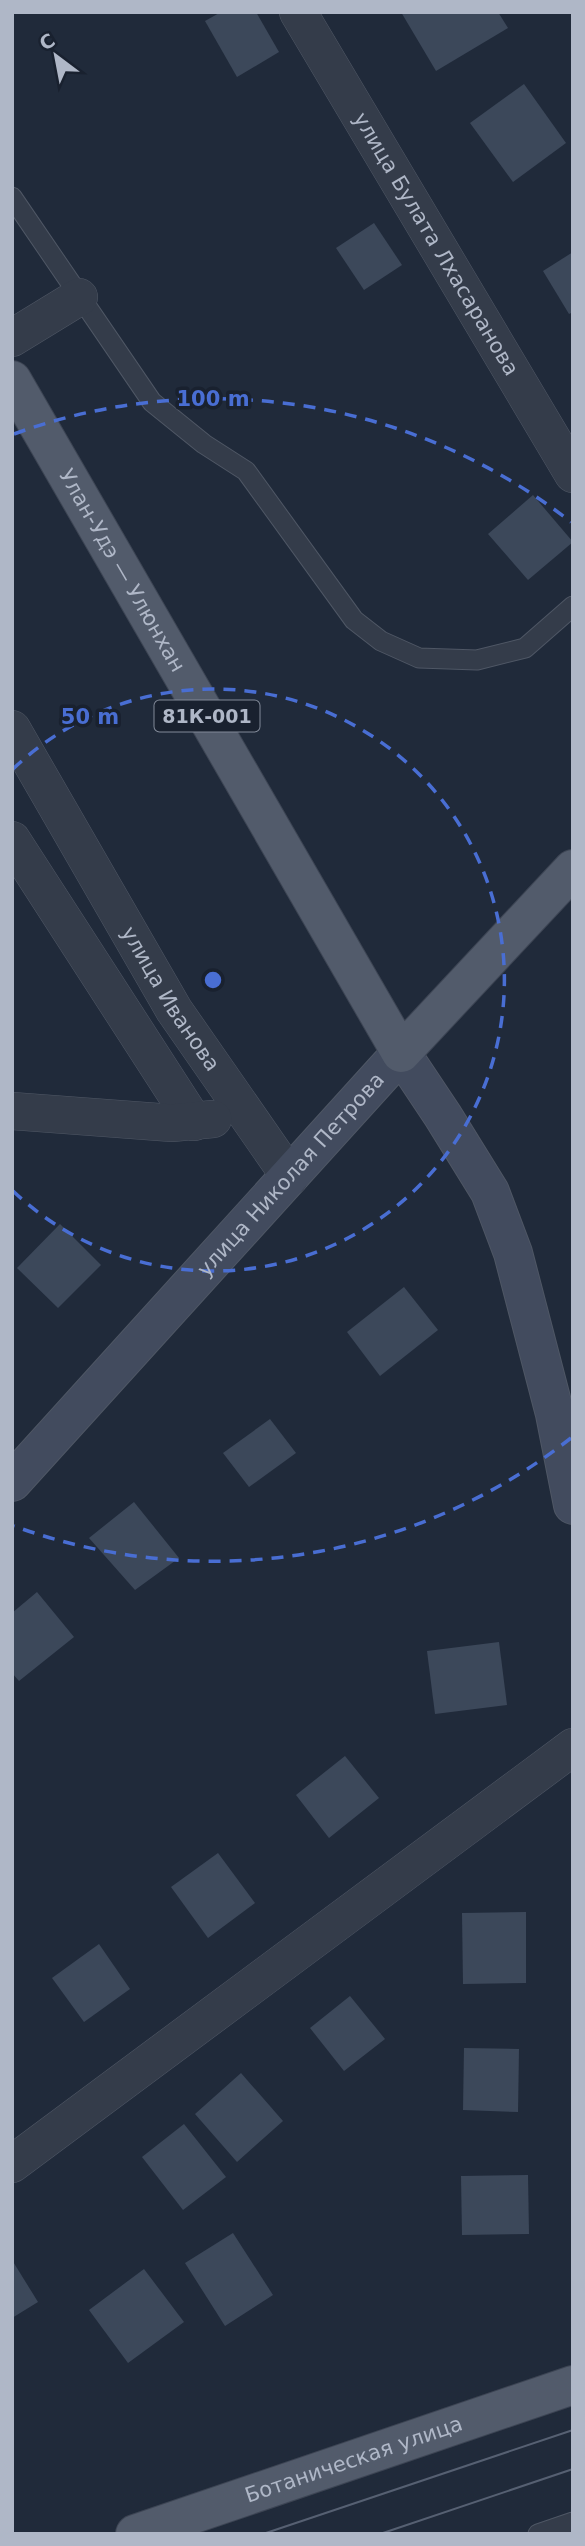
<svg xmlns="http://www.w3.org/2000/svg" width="585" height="2546" viewBox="0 0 585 2546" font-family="'DejaVu Sans',sans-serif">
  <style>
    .building { fill: #3c485a }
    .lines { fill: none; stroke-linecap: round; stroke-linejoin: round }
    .lane-casing { stroke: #4f5765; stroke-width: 21 }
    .street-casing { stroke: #4f5765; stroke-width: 38 }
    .secondary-casing { stroke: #4f5765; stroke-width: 40 }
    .primary-casing { stroke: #3d4554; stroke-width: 40 }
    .lane { stroke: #343c4a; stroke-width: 19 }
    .street { stroke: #343c4a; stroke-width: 37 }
    .secondary { stroke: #424b5e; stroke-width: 38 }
    .primary { stroke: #525b6b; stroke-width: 38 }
    .tram { stroke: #566072; stroke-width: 2 }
    .ring { fill: none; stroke: #496ed3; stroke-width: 3.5; stroke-dasharray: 12 9 }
    .labels { text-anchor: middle; stroke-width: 7; stroke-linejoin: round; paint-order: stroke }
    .shield { fill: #19212f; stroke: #828a99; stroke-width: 2 }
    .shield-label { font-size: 19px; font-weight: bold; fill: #afb7c7 }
    .street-label { font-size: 21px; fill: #afb7c7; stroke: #19212f }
    .centre { fill: #496ed3; stroke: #19212f; stroke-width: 3.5 }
    .ring-label { font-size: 21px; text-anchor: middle; font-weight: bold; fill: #496ed3; stroke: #19212f; stroke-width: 7; stroke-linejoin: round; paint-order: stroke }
  </style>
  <rect width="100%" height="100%" fill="#202a3a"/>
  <g class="building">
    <path d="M221,12h35l23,40 -42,25 -32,-56z"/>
    <path d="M401,12h97l10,16 -72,43z"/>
    <path d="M524,84l42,59 -53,39 -43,-59z"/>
    <path d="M374,223l28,42 -38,25 -28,-42z"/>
    <path d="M573,252v60l-4,2 -26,-43z"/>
    <path d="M533,495l40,47 -45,38 -40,-46z"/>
    <path d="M60,1224l41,41 -43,43 -41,-40z"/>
    <path d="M404,1287l34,43 -58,46 -33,-44z"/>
    <path d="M270,1419l26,34 -47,34 -26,-34z"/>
    <path d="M134,1502l45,56 -44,32 -46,-52z"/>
    <path d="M37,1592l37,45 -55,44 -7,-8v-60z"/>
    <path d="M499,1642l8,63 -72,9 -8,-63z"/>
    <path d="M345,1756l34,42 -50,40 -33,-43z"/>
    <path d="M218,1853l37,50 -47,35 -37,-51z"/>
    <path d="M526,1912v71l-63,1 -1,-71z"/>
    <path d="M99,1944l31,45 -46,33 -32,-44z"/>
    <path d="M350,1996l35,43 -41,32 -34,-43z"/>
    <path d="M464,2048l55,1 -1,63 -55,-2z"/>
    <path d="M241,2073l42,48 -46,41 -42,-48z"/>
    <path d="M184,2124l42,53 -43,33 -41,-53z"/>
    <path d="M528,2175l1,59 -67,1 -1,-59z"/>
    <path d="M233,2233l40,62 -48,31 -40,-63z"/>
    <path d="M12,2260l26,42 -26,16z"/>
    <path d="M144,2269l40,53 -56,41 -39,-53z"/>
  </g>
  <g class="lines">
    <g class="lane-casing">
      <g id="lane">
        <path d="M12,197l140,205 52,42 42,27 108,149 27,21 38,17 58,2 48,-12 48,-42"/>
        <path d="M538,2534l35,-12"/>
      </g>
    </g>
    <g class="street-casing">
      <g id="street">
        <path id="s1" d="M298,12l275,462"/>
        <path d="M12,338l67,-41"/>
        <path id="s2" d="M12,729l162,281 116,167"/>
        <path d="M12,840l182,282"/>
        <path d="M12,1111l160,12 41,-4"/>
        <path d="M12,2164l561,-417"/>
      </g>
    </g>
    <g class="secondary-casing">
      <g id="secondary">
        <path id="s3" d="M12,1482l389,-429 42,63 47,76 23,61 42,161 18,91"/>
      </g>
    </g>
    <g class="primary-casing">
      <g id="primary">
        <path id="s4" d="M12,380l389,673 172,-184"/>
        <path id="s5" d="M135,2534l438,-149"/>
      </g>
    </g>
    <use href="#lane" class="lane"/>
    <use href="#street" class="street"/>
    <use href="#secondary" class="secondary"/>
    <use href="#primary" class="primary"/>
    <g class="tram">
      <path d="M263,2534l310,-104"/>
      <path d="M380,2534l193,-65"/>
    </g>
  </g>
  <g class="ring">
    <path d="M13 769A291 291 0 1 1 13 1191"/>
    <path d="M571 1438A581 581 0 0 1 14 1526M14 434A581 581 0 0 1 571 522"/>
  </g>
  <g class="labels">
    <rect class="shield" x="154.5" y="700.5" width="105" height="31" rx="5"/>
    <g class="shield-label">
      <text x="207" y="723">81К-001</text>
    </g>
    <g class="street-label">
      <text dy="7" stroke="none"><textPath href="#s1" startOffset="270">улица Булата Лхасаранова</textPath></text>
      <text dy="7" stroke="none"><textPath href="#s4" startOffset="220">Улан-Удэ — Улюнхан</textPath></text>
      <text dy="7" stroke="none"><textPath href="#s2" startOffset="313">улица Иванова</textPath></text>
      <text dy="7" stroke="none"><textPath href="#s3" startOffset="415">улица Николая Петрова</textPath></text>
      <text dy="7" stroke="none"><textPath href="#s5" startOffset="231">Ботаническая улица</textPath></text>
    </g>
  </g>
  <circle cx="213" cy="980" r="10" class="centre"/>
  <g class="ring-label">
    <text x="213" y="406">100 m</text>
    <text x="90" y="724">50 m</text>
  </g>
  <rect width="585" height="2546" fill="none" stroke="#afb7c7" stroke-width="28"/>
  <g transform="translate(56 56) rotate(328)" stroke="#19212f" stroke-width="5" paint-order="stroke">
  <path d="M0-5L12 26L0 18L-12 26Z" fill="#afb7c7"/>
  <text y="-10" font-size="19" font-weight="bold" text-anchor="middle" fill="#afb7c7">С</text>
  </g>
</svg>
